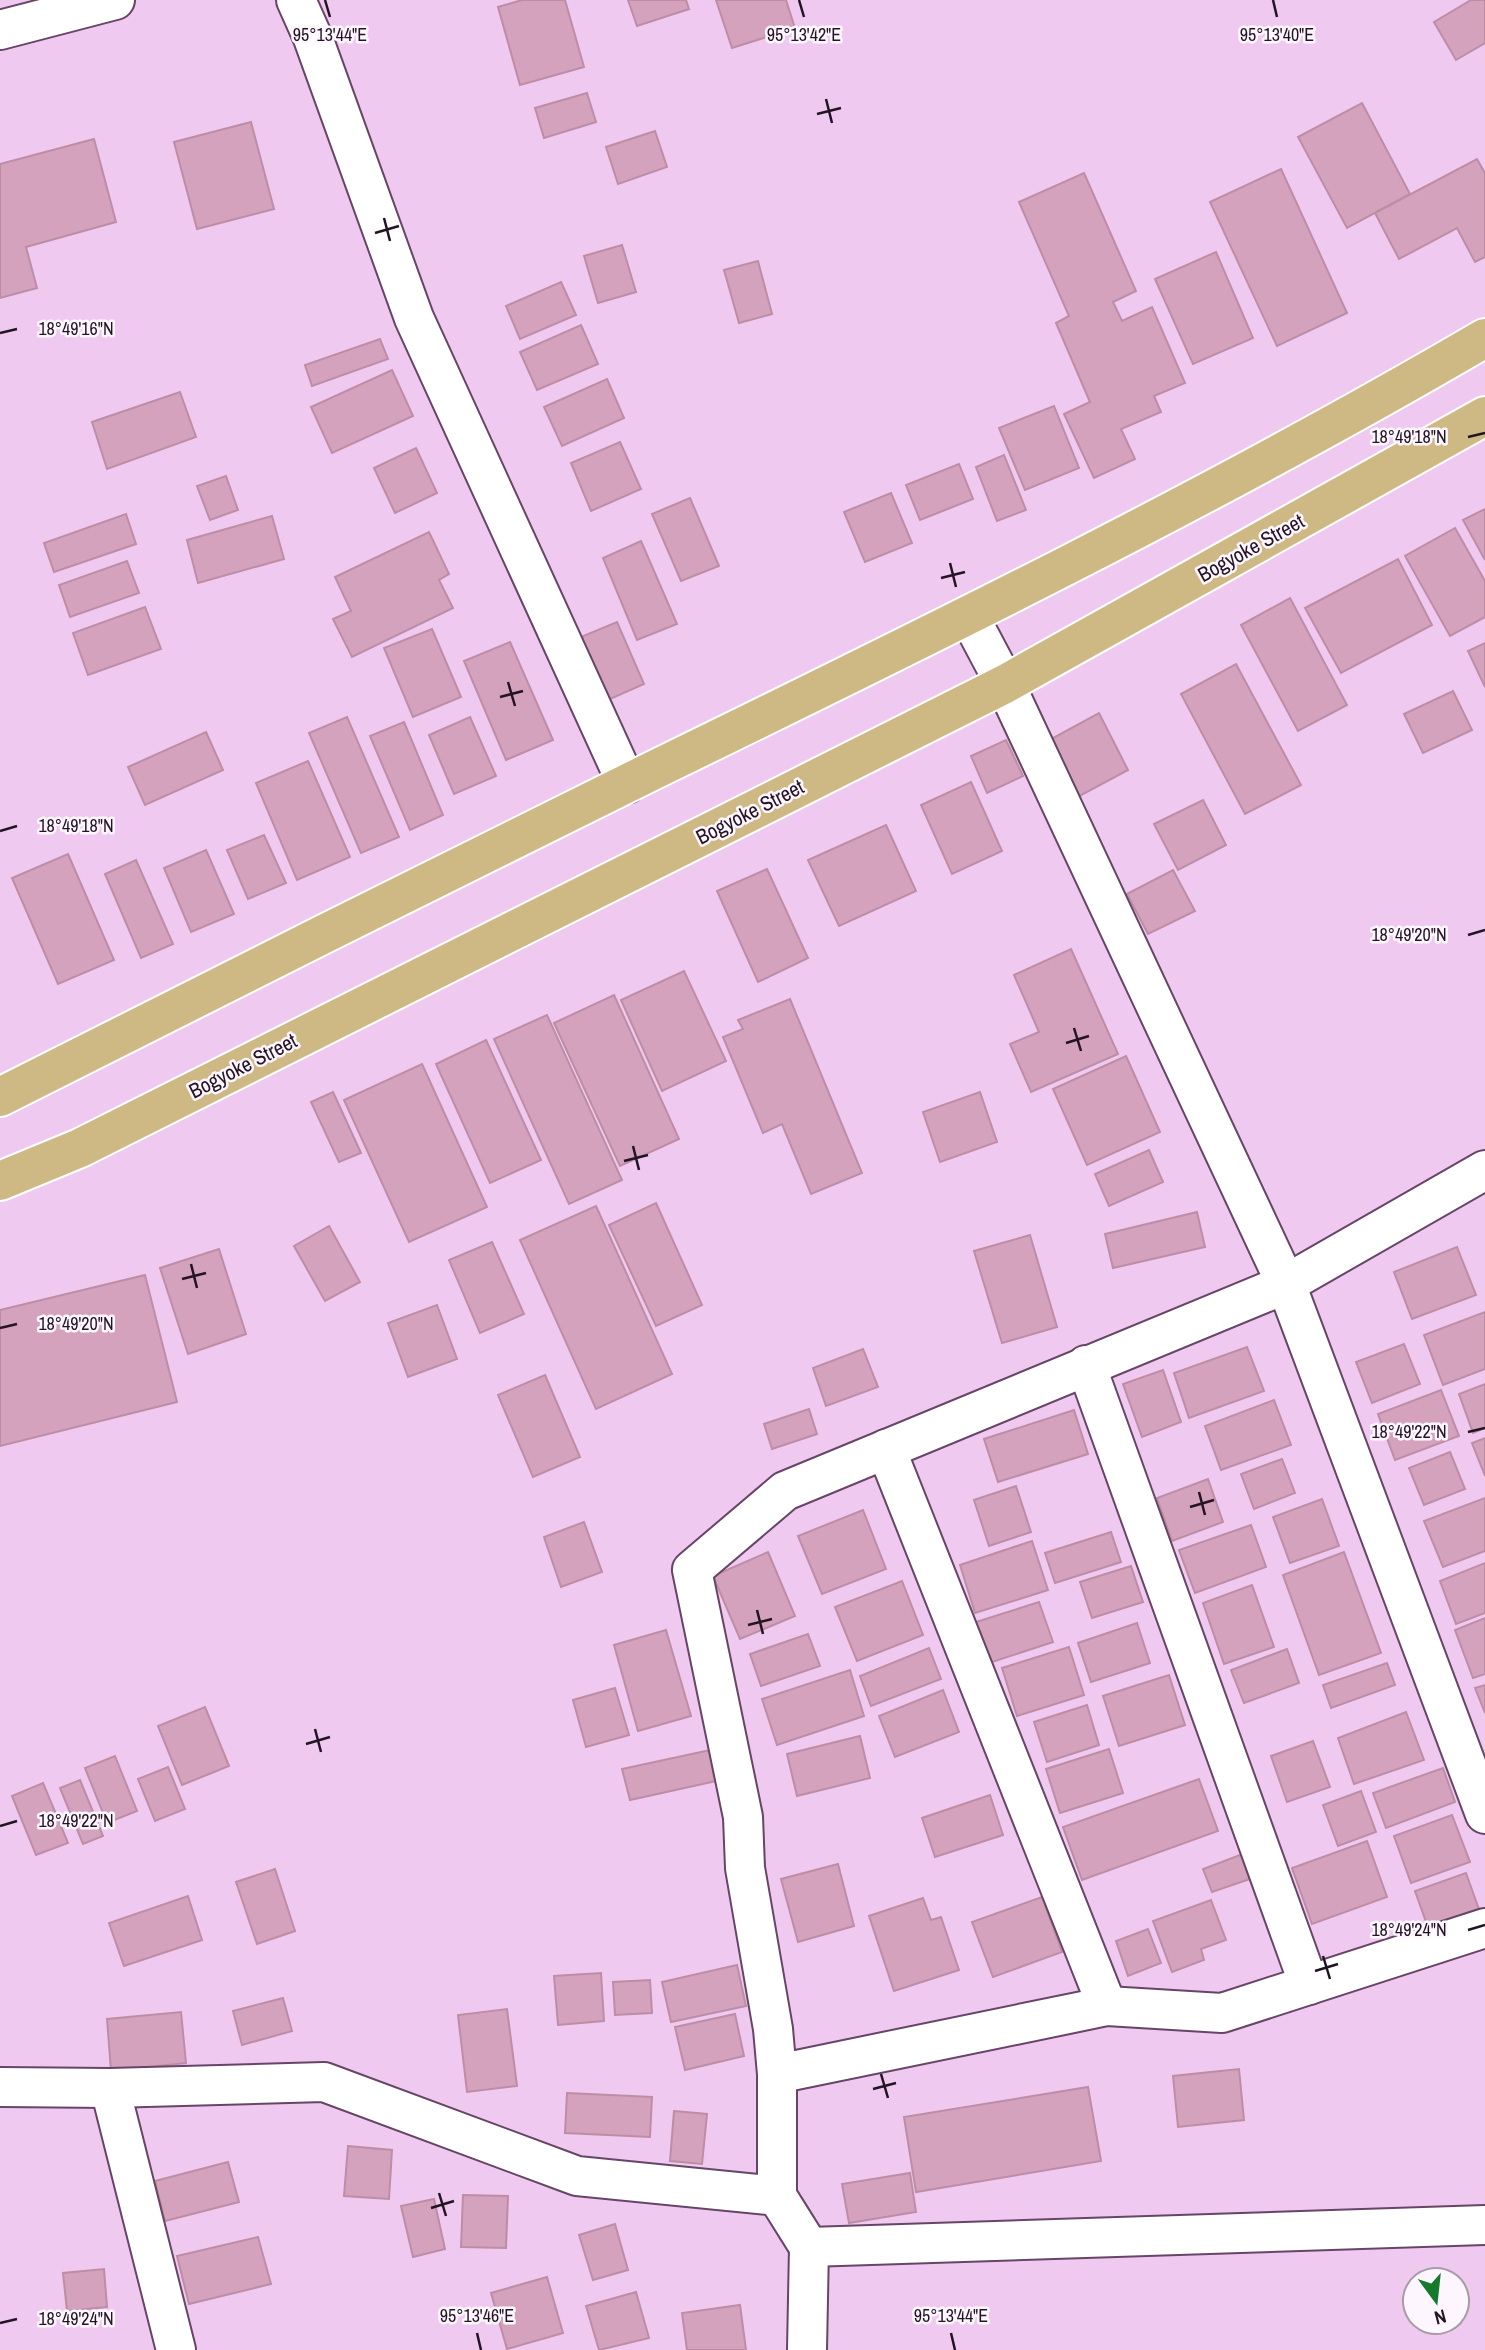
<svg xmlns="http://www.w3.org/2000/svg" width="1485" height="2350" viewBox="0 0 1485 2350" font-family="'Archivo Narrow',sans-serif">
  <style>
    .building { fill: #d4a2bc; stroke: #bd8da6; stroke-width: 2 }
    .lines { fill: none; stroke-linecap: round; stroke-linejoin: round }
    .street-casing { stroke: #664566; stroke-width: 42 }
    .primary-casing { stroke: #fff; stroke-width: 42 }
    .street { stroke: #fff; stroke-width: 38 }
    .primary { stroke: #ceb985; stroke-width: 38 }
    .ticks { fill: none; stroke: #221523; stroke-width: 2.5 }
    .labels { text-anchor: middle; stroke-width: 5; stroke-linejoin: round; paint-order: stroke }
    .street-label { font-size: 21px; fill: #221523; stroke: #fef6fe }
    .ticks-label { font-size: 18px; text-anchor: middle; fill: #221523; stroke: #fef6fe; stroke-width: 5; stroke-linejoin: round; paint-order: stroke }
  </style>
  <rect width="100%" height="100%" fill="#f0c9f0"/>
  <g class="building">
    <path d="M522,0h43l19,67 -64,18 -22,-78z"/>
    <path d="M628,0h58l3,9 -52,17z"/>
    <path d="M716,0h70l9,28 -63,20z"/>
    <path d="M1471,0h14v43l-29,17 -22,-38z"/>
    <path d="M587,93l9,29 -52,16 -9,-30z"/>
    <path d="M1362,103l48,91 -63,34 -49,-91z"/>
    <path d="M251,122l23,87 -77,20 -23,-87z"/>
    <path d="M655,131l12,36 -49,17 -12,-37z"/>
    <path d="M94,139l22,83 -90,25 11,41 -37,10v-134z"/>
    <path d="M1477,159l8,14v84l-10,5 -18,-34 -58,31 -24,-46z"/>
    <path d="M1281,169l66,144 -70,33 -67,-144z"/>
    <path d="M1084,173l52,118 -23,11 9,19 30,-14 33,76 -31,13 7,16 -40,17 14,30 -41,19 -30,-64 26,-12 -34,-79 13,-7 -50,-114z"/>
    <path d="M622,245l14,47 -38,11 -14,-47z"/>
    <path d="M1216,252l37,86 -60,26 -38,-85z"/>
    <path d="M758,261l14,53 -33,9 -15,-53z"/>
    <path d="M561,282l15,33 -56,24 -14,-33z"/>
    <path d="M581,325l17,39 -61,26 -17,-38z"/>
    <path d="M380,339l8,20 -76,27 -7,-21z"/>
    <path d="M392,370l21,46 -81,37 -21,-46z"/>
    <path d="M607,379l17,39 -62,28 -18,-39z"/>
    <path d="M180,392l16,45 -89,32 -15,-47z"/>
    <path d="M1054,406l25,62 -54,22 -26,-62z"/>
    <path d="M620,442l21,47 -50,22 -20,-48z"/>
    <path d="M416,448l21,45 -42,20 -21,-45z"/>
    <path d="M1004,455l22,55 -29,11 -21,-54z"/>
    <path d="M959,464l14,35 -53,21 -14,-35z"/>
    <path d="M226,476l12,34 -28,10 -13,-34z"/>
    <path d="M891,493l21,50 -47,19 -21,-50z"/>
    <path d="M690,498l29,68 -38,15 -29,-67z"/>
    <path d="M1485,509v51l-22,-40z"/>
    <path d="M126,514l10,30 -82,28 -10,-29z"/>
    <path d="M272,516l12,43 -86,24 -11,-43z"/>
    <path d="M1455,528l30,53v36l-35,19 -45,-80z"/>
    <path d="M429,532l20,42 -10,6 14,28 -101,49 -19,-38 18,-8 -16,-34z"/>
    <path d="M641,541l36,83 -40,16 -34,-82z"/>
    <path d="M1398,559l34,66 -91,48 -36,-65z"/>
    <path d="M127,561l12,32 -69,24 -11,-32z"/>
    <path d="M1290,598l57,107 -49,26 -57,-106z"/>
    <path d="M145,607l16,42 -73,26 -15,-42z"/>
    <path d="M617,622l27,62 -36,16 -27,-63z"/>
    <path d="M432,629l29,68 -48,20 -29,-69z"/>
    <path d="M510,642l43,98 -47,20 -42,-99z"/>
    <path d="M1485,643v44l-17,-36z"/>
    <path d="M1236,664l65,121 -56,29 -64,-120z"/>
    <path d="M1453,691l19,39 -49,23 -19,-39z"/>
    <path d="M1099,713l29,57 -54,29 -30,-56z"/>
    <path d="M347,717l52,120 -38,16 -52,-120z"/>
    <path d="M470,717l26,59 -42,18 -25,-59z"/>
    <path d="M404,722l39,93 -33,15 -40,-94z"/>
    <path d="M206,732l17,38 -78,35 -17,-38z"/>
    <path d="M1006,740l17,36 -36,17 -16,-37z"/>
    <path d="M308,761l42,96 -53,23 -41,-97z"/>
    <path d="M971,782l31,69 -50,23 -31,-69z"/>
    <path d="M1203,800l23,45 -48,25 -24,-46z"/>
    <path d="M886,825l30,66 -77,35 -31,-66z"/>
    <path d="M264,835l22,48 -38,16 -21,-49z"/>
    <path d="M206,850l28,64 -43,18 -27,-64z"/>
    <path d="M68,854l46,106 -56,24 -46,-106z"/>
    <path d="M136,860l37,84 -32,14 -36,-84z"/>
    <path d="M767,869l41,89 -50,24 -41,-91z"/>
    <path d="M1173,870l22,41 -47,23 -21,-40z"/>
    <path d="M1071,949l47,105 -87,38 -21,-48 29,-12 -25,-57z"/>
    <path d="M684,971l42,90 -64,30 -41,-91z"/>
    <path d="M614,995l65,144 -59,27 -66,-143z"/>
    <path d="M790,999l72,174 -51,21 -29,-70 -19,9 -40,-96 20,-8 -5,-9z"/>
    <path d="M547,1015l75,165 -53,24 -75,-165z"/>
    <path d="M486,1040l55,120 -51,23 -54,-119z"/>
    <path d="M1126,1056l34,76 -73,33 -34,-76z"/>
    <path d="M422,1064l65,143 -78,35 -65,-142z"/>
    <path d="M333,1092l28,61 -22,9 -28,-60z"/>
    <path d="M980,1092l17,50 -57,20 -17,-50z"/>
    <path d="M1149,1150l14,32 -54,24 -14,-32z"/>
    <path d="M656,1203l46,102 -46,21 -47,-101z"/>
    <path d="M596,1206l76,168 -76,35 -76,-169z"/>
    <path d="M1197,1212l8,35 -92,21 -8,-34z"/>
    <path d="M329,1226l31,56 -35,19 -31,-55z"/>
    <path d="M1030,1235l27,92 -55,16 -28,-92z"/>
    <path d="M492,1242l32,72 -44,19 -31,-73z"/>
    <path d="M1457,1247l19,48 -64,24 -18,-47z"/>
    <path d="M219,1249l27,85 -58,20 -28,-86z"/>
    <path d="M145,1275l32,127 -177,44v-136z"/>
    <path d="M437,1305l20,54 -49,18 -20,-54z"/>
    <path d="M1485,1312v57l-42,16 -19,-50z"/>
    <path d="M1404,1344l16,40 -48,19 -16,-41z"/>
    <path d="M1247,1347l17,44 -75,27 -15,-45z"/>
    <path d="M863,1349l15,38 -52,19 -13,-38z"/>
    <path d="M1163,1370l18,52 -39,15 -19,-53z"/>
    <path d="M545,1375l35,82 -47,20 -35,-82z"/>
    <path d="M1485,1384v44l-12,5 -14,-39z"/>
    <path d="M1441,1390l18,46 -64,24 -17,-46z"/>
    <path d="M1274,1400l17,45 -70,25 -16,-44z"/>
    <path d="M809,1409l8,25 -45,15 -8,-25z"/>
    <path d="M1074,1410l14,44 -90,28 -14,-43z"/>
    <path d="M1485,1438v38l-13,-33z"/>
    <path d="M1450,1452l15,37 -41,16 -15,-37z"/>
    <path d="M1282,1459l13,34 -41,16 -13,-35z"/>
    <path d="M1208,1479l15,43 -51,19 -15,-43z"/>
    <path d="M1016,1486l15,46 -42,14 -15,-46z"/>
    <path d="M1485,1498v53l-42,16 -19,-46z"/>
    <path d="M1322,1499l17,47 -49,17 -17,-46z"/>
    <path d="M863,1510l23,59 -64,25 -24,-58z"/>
    <path d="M584,1522l18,50 -41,15 -17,-50z"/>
    <path d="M1251,1525l15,42 -71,26 -16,-43z"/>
    <path d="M1111,1532l10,30 -66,21 -10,-30z"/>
    <path d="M1032,1541l16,49 -73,23 -15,-48z"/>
    <path d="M768,1552l27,64 -55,23 -27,-63z"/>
    <path d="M1344,1552l37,101 -62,22 -36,-100z"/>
    <path d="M1485,1563v50l-29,11 -16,-43z"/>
    <path d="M1131,1566l12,36 -51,16 -12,-36z"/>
    <path d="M902,1581l21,54 -66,26 -22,-54z"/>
    <path d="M1252,1585l22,62 -50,17 -21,-61z"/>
    <path d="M1039,1602l14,40 -67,22 -13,-41z"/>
    <path d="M1485,1618v56l-12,4 -18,-48z"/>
    <path d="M1137,1623l13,40 -59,19 -13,-39z"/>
    <path d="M666,1630l25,86 -53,15 -24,-86z"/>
    <path d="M808,1634l12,32 -59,20 -11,-32z"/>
    <path d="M1069,1647l15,48 -67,21 -15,-48z"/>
    <path d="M929,1648l12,31 -70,27 -11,-30z"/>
    <path d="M1287,1649l12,34 -55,20 -13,-33z"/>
    <path d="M1387,1663l8,22 -64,23 -8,-23z"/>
    <path d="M850,1670l14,46 -87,29 -15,-46z"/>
    <path d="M1169,1675l16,50 -66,21 -16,-50z"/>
    <path d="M1485,1685v28l-10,-25z"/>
    <path d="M615,1688l14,47 -43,12 -13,-47z"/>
    <path d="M943,1690l16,42 -64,25 -16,-41z"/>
    <path d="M1087,1705l12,40 -52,17 -13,-40z"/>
    <path d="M205,1707l24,59 -47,19 -24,-59z"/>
    <path d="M1406,1712l18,48 -70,24 -16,-46z"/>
    <path d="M860,1736l10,42 -73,18 -10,-42z"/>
    <path d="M1313,1741l17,46 -43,15 -16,-46z"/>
    <path d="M715,1749l6,31 -91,20 -8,-31z"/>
    <path d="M1109,1749l14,44 -63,20 -14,-44z"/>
    <path d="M115,1756l22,55 -30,12 -22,-55z"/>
    <path d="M168,1767l17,42 -30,12 -17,-42z"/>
    <path d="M1443,1768l12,34 -69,26 -13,-35z"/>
    <path d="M1199,1779l19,52 -136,49 -19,-53z"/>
    <path d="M80,1780l23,56 -20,8 -23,-56z"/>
    <path d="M43,1783l25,60 -32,12 -24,-59z"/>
    <path d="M1361,1791l15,41 -38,14 -15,-41z"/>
    <path d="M990,1795l13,40 -68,22 -13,-39z"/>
    <path d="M1452,1815l18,47 -59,21 -17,-47z"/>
    <path d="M1367,1841l20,56 -75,27 -20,-56z"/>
    <path d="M1253,1850l9,25 -50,17 -9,-23z"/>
    <path d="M838,1864l16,62 -56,16 -17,-63z"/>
    <path d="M275,1869l20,62 -38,13 -21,-62z"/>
    <path d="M1466,1873l15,42 -51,18 -15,-42z"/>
    <path d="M188,1896l14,44 -78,26 -15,-43z"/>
    <path d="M1042,1897l20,55 -69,25 -21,-55z"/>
    <path d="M923,1898l8,22 10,-3 18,53 -65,21 -25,-75z"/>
    <path d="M1211,1900l15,40 -25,9 3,11 -32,12 -19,-51z"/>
    <path d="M1148,1929l13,34 -33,13 -12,-35z"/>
    <path d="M737,1965l9,41 -75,16 -9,-40z"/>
    <path d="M601,1973l3,48 -46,4 -4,-49z"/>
    <path d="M650,1980l2,33 -37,2 -2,-33z"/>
    <path d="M283,1998l9,33 -50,14 -9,-34z"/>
    <path d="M507,2009l10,77 -50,6 -9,-77z"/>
    <path d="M181,2012l5,51 -75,8 -4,-52z"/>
    <path d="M735,2014l9,42 -59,14 -10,-43z"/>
    <path d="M1239,2069l5,51 -66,7 -5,-51z"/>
    <path d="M1088,2087l13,74 -185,31 -12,-75z"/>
    <path d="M567,2093l85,4 -2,40 -85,-4z"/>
    <path d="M674,2111l33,3 -5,50 -32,-3z"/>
    <path d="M348,2146l44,4 -3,49 -45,-3z"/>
    <path d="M228,2162l11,40 -74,19 -10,-40z"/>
    <path d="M910,2173l6,39 -67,11 -7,-39z"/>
    <path d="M463,2195l45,1 -2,52 -45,-1z"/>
    <path d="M434,2199l11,50 -32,8 -12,-51z"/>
    <path d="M615,2224l13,46 -35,10 -14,-45z"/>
    <path d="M258,2237l13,47 -82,20 -12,-48z"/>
    <path d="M104,2269l3,38 -40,4 -4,-38z"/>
    <path d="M547,2277l16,56 -56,16 -16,-56z"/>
    <path d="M636,2292l13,46 -50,12 -13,-44z"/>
    <path d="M740,2305l6,45h-59l-5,-37z"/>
  </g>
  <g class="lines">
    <g class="street-casing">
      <g id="street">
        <path d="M296,0l17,38 101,280 213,466"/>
        <path d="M0,30l115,-30"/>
        <path d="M969,616l36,68 281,600 199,530"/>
        <path d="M1485,1170l-199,114 -501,207 -93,79 51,247 2,51 28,161 4,45 330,-68 115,7 263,-85"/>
        <path d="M1086,1365l223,620"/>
        <path d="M886,1449l221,557"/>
        <path d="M0,2087l110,1 214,-6 253,94 200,20 32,51 -2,103"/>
        <path d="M110,2088l66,262"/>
        <path d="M777,2196v-122"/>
        <path d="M809,2247l676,-22"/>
      </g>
    </g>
    <g class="primary-casing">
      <g id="primary">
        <path d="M0,1097c217,-110 434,-218 652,-326 281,-137 563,-275 833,-433"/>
        <path d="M0,1181l80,-33 925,-464 480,-268"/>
      </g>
    </g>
    <use href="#street" class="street"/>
    <use href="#primary" class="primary"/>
  </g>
  <path class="ticks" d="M325,0l5,17M799,0l5,17M1273,0l4,17M826,99l6,24M817,114l24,-6M384,218l6,23M375,233l24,-7M0,333l17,-4M1468,437l17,-4M950,563l6,24M941,578l24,-6M508,682l7,24M500,697l23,-6M0,831l17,-5M1468,935l17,-5M1074,1028l7,23M1066,1043l23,-7M633,1146l6,24M624,1161l24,-6M191,1264l6,24M182,1279l24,-6M0,1328l17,-4M1468,1432l17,-4M1199,1492l6,23M1190,1507l24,-7M757,1610l6,24M748,1625l24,-6M315,1729l6,23M306,1744l24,-7M0,1826l17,-5M1468,1930l17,-5M1323,1956l7,23M1315,1971l23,-7M881,2074l7,24M873,2089l23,-6M439,2193l7,23M431,2208l23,-7M0,2323l17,-4M477,2333l4,17M951,2333l4,17"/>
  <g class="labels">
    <g class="street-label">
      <text transform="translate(1251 548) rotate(-29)" y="7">Bogyoke Street</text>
      <text transform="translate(750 812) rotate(-27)" y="7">Bogyoke Street</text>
      <text transform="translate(243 1066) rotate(-27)" y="7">Bogyoke Street</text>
    </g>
  </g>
  <g class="ticks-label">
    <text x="330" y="41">95°13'44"E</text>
    <text x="804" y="41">95°13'42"E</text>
    <text x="1277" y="41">95°13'40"E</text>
    <text x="76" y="335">18°49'16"N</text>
    <text x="1409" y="443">18°49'18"N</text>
    <text x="76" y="832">18°49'18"N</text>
    <text x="1409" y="941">18°49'20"N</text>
    <text x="76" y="1330">18°49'20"N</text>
    <text x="1409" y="1438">18°49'22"N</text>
    <text x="76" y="1827">18°49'22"N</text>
    <text x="1409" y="1936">18°49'24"N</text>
    <text x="477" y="2322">95°13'46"E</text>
    <text x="951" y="2322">95°13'44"E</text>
    <text x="76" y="2325">18°49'24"N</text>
  </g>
  <g transform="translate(1436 2301) rotate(165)"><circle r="33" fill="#fef6fe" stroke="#a69ca6" stroke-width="2"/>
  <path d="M0-5L12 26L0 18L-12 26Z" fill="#167a2c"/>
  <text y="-10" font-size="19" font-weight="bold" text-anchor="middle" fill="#221523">N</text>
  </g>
</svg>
